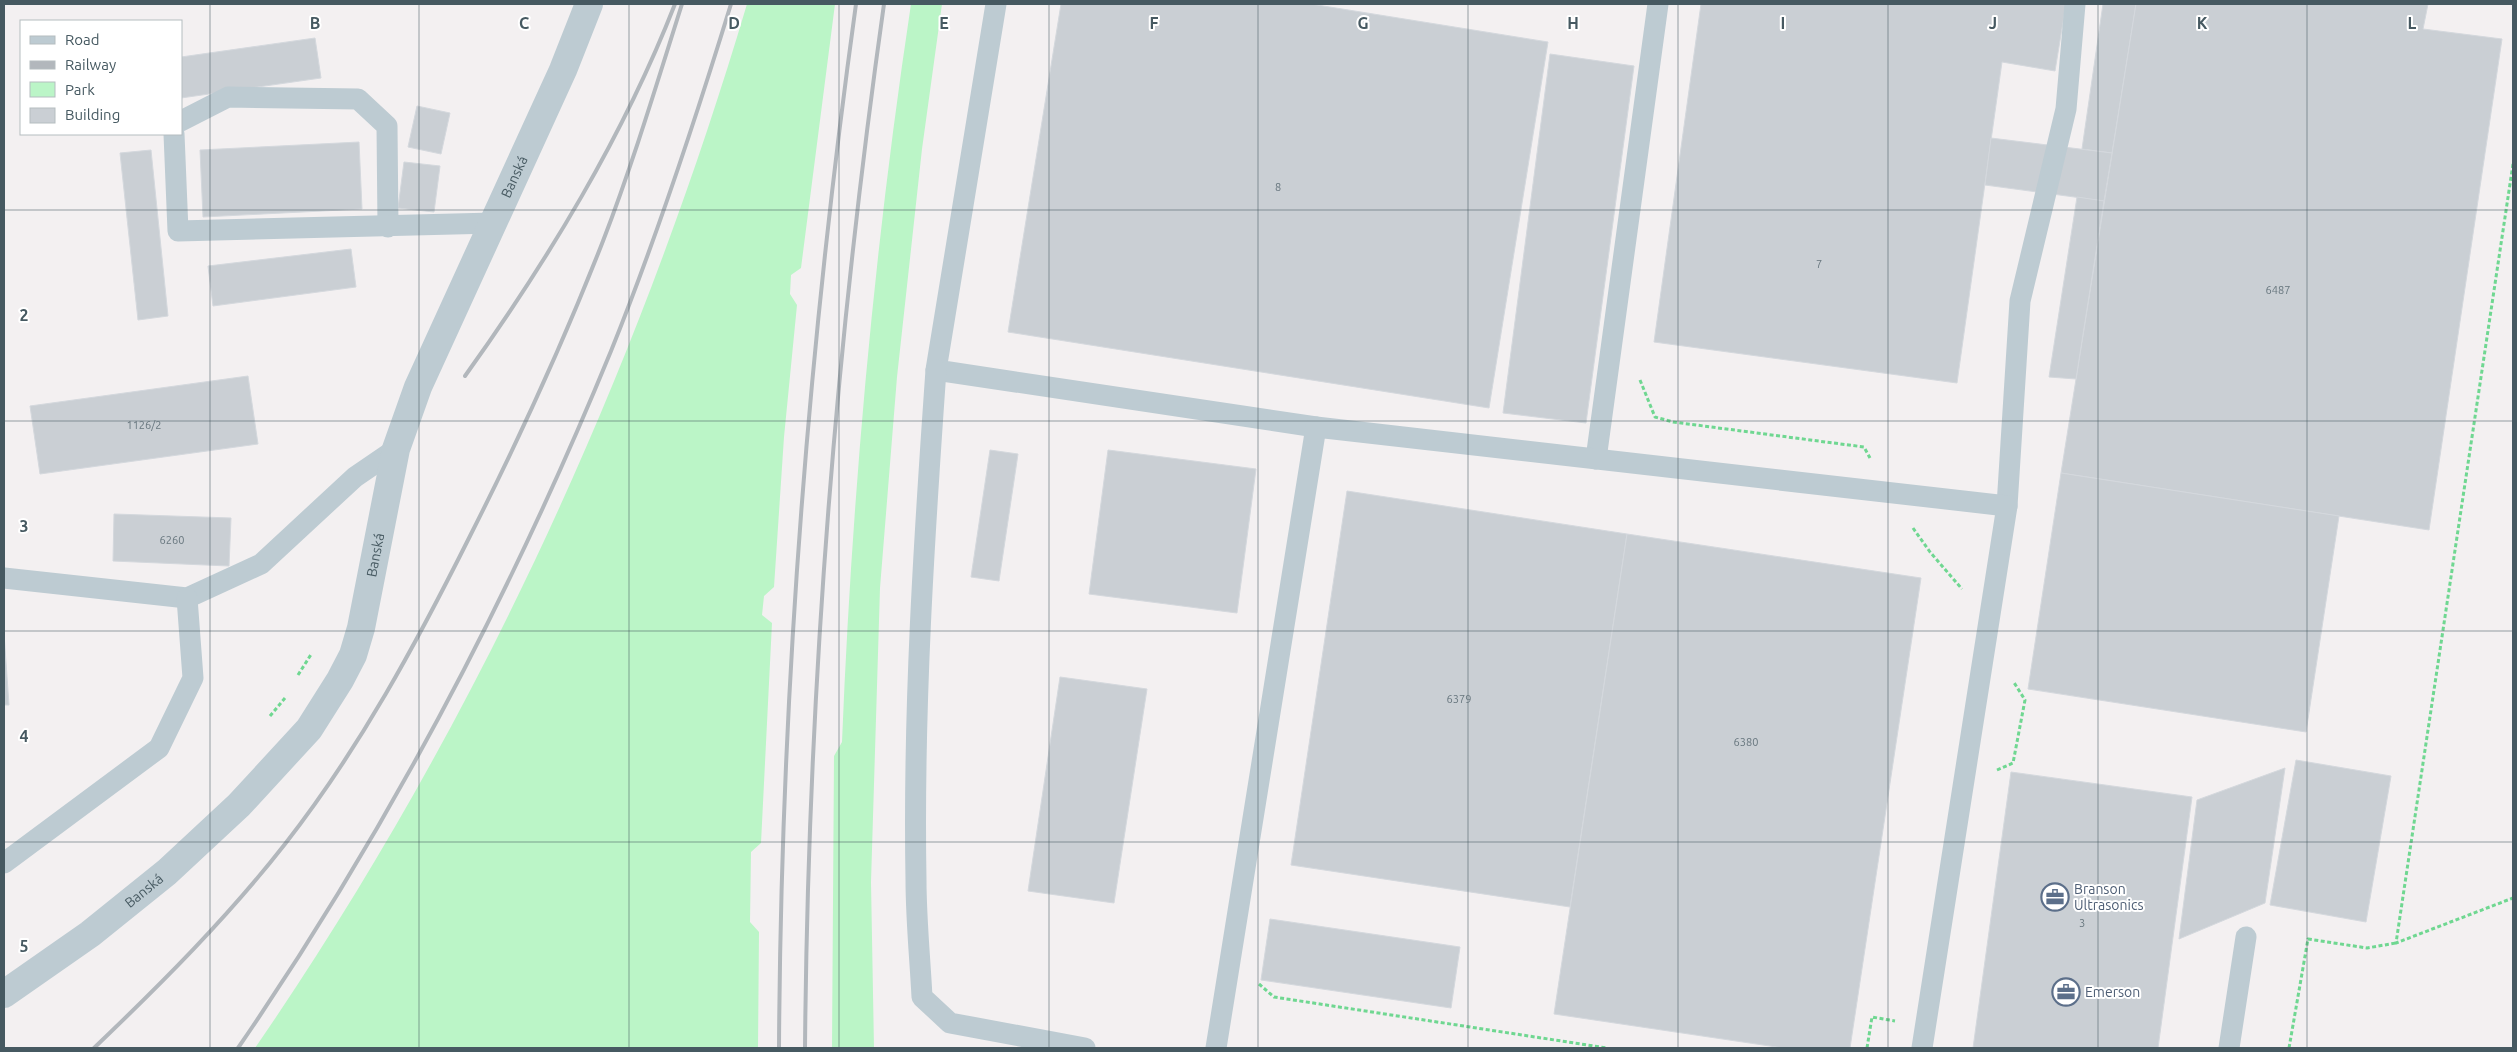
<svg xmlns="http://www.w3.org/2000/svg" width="2517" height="1052" viewBox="0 0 2517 1052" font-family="Ubuntu,sans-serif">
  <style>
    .green { fill: #bbf5c7 }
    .building { fill: #cacfd4; stroke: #d4d8dd }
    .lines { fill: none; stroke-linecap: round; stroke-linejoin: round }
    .path { stroke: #6fd791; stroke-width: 3; stroke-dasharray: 4 2.5; stroke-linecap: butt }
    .service { stroke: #bdcbd2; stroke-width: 21 }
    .minor { stroke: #bdcbd2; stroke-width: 28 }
    .rail { stroke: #b2b7bc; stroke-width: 4 }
    .grid { fill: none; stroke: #465961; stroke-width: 1; stroke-opacity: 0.55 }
    .labels { text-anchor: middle; stroke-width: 4; stroke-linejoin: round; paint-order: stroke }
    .number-label { font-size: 11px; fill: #67767e }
    .street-label { font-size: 14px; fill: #465961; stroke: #fff }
    .service-label { font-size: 14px; fill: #4e5e75; stroke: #fff; text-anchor: start }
    .grid-label { font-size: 16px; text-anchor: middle; font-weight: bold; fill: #465961; stroke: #fff; stroke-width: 4; stroke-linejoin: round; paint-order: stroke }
  </style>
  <rect width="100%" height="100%" fill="#f3f0f1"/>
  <g class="green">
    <path d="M747,4h88l-34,264 -10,7 -1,19 7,11 -13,132 -10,150 -10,9 -2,19 10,8 -11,220 -10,9 -1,70 9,10 -1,116h-503c219,-318 382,-674 492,-1044z"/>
    <path d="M911,4h31l-20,145 -25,228 -17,211 -9,294 3,166h-42l2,-292 8,-14c10,-248 32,-493 69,-738z"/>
  </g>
  <g class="building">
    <path d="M1061,4h250l237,38 -59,366 -481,-76z"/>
    <path d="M1701,4h365l-11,67 -53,-9 -45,321 -303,-41z"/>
    <path d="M2103,4h33l-24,149 -30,-4z"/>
    <path d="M2136,4h292l-5,25 79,10 -73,491 -368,-57z"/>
    <path d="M315,38l6,40 -140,20v-41z"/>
    <path d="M1550,54l84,12 -48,357 -83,-10z"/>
    <path d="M417,106l33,7 -9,41 -33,-7z"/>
    <path d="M1991,138l121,15 -8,48 -119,-16z"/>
    <path d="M359,142l3,67 -159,8 -3,-67z"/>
    <path d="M151,150l17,166 -30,4 -18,-167z"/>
    <path d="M404,162l36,4 -6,46 -36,-4z"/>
    <path d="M2077,197l27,4 -28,178 -27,-2z"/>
    <path d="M351,249l5,38 -143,19 -5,-40z"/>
    <path d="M248,376l10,68 -218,30 -10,-68z"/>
    <path d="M990,450l28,4 -19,127 -28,-4z"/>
    <path d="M1108,450l148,19 -19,144 -148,-19z"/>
    <path d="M2061,473l278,43 -33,216 -278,-43z"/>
    <path d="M1347,491l280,43 -57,373 -279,-42z"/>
    <path d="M114,514l117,4 -2,48 -116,-5z"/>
    <path d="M1627,534l294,44 -71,470h-67l-229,-34z"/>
    <path d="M4,634l5,71h-5z"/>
    <path d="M1060,677l87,12 -33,214 -86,-12z"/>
    <path d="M2296,760l95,16 -25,146 -96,-17z"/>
    <path d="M2285,768l-20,135 -86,36 18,-139z"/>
    <path d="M2011,772l181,25 -34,251h-185z"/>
    <path d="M1270,919l190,28 -9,61 -190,-28z"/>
  </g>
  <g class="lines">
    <g class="path">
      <path d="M2513,164l-117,779 117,-45"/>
      <path d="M1640,380l15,37 18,5 191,25 6,11"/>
      <path d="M1913,528l17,24 32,37"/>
      <path d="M298,675l14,-22"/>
      <path d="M270,716l15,-18"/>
      <path d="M1997,770l16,-7 12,-63 -12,-19"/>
      <path d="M1259,984l15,13 333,51"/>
      <path d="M1867,1048l5,-31 23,4"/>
      <path d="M2289,1048l19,-109 59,9 29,-5"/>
    </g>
    <g class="service">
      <path d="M996,4l-60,366 380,57"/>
      <path d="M181,121l47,-24 130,2 29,27 1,101"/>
      <path d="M174,134l4,97 316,-8"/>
      <path d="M936,370c-12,170 -23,340 -20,510 0,39 4,78 6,117l28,26 135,25"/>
      <path d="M1596,459l62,-455"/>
      <path d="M2007,506l13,-205 46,-192 9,-105"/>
      <path d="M4,578l183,20 74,-34 94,-87 41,-28"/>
      <path d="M4,863l155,-115 34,-70 -6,-80"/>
      <path d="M1216,1048l100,-621 691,79 -85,542"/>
      <path d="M2229,1048l17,-111"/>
    </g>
    <path class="minor" id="s1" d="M4,994l86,-60 77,-62 72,-67 70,-76 31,-49 13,-25 8,-27 35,-179 22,-62 145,-317 26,-66"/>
    <g class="rail">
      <path d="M465,376c83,-116 158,-239 210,-372"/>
      <path d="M94,1048c67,-64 134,-131 191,-204 75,-96 131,-200 185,-308 49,-97 94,-195 133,-295 30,-78 54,-158 79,-237"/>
      <path d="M238,1048c149,-217 273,-453 373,-697 46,-114 84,-230 120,-347"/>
      <path d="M779,1048c2,-349 29,-698 77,-1044"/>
      <path d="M805,1048c3,-350 30,-698 79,-1044"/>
    </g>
  </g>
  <path class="grid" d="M210,4v1044M419,4v1044M629,4v1044M839,4v1044M1049,4v1044M1258,4v1044M1468,4v1044M1678,4v1044M1888,4v1044M2098,4v1044M2307,4v1044M4,210h2509M4,421h2509M4,631h2509M4,842h2509"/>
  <defs>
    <g id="office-ring" transform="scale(1.4375)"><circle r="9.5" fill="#fff" stroke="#5c6f8a" stroke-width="1.5"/><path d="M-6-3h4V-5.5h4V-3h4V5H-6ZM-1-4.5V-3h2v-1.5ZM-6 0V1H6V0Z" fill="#5c6f8a"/></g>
  </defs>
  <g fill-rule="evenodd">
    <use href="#office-ring" x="2055" y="897"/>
    <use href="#office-ring" x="2066" y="992"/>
  </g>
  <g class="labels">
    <g class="number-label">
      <text x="1278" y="191">8</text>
      <text x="1819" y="268">7</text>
      <text x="2278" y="294">6487</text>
      <text x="144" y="429">1126/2</text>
      <text x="172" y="544">6260</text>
      <text x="1459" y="703">6379</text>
      <text x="1746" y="746">6380</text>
      <text x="2082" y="927">3</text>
    </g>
    <g class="street-label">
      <text dy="5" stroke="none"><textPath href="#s1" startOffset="999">Banská</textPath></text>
      <text dy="5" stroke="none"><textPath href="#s1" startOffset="594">Banská</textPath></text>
      <text dy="5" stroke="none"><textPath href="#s1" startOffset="174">Banská</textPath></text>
    </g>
    <g class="service-label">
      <text x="2074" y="894">Branson<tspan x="2074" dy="16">Ultrasonics</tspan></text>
      <text x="2085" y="997">Emerson</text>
    </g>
  </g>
  <g class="grid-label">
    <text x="315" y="29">B</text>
    <text x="524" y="29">C</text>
    <text x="734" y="29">D</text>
    <text x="944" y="29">E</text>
    <text x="1154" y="29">F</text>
    <text x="1363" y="29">G</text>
    <text x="1573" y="29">H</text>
    <text x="1783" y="29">I</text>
    <text x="1993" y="29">J</text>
    <text x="2202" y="29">K</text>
    <text x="2412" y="29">L</text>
    <text x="24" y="321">2</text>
    <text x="24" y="532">3</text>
    <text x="24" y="742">4</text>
    <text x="24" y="952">5</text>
  </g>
  <rect width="2517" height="1052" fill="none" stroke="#465961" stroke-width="10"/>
  <rect x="20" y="20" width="162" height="115" fill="#ffffff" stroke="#b5bdc0"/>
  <rect x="30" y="36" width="25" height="8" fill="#bdcbd2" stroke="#b5bdc0"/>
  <text x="65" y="45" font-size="15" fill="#465961">Road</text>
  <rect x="30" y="61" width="25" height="8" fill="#b2b7bc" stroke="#b5bdc0"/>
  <text x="65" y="70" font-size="15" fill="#465961">Railway</text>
  <rect x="30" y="82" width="25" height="15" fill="#bbf5c7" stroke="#b5bdc0"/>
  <text x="65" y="95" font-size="15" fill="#465961">Park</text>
  <rect x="30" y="108" width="25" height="15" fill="#cacfd4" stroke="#b5bdc0"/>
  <text x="65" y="120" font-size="15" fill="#465961">Building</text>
</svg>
